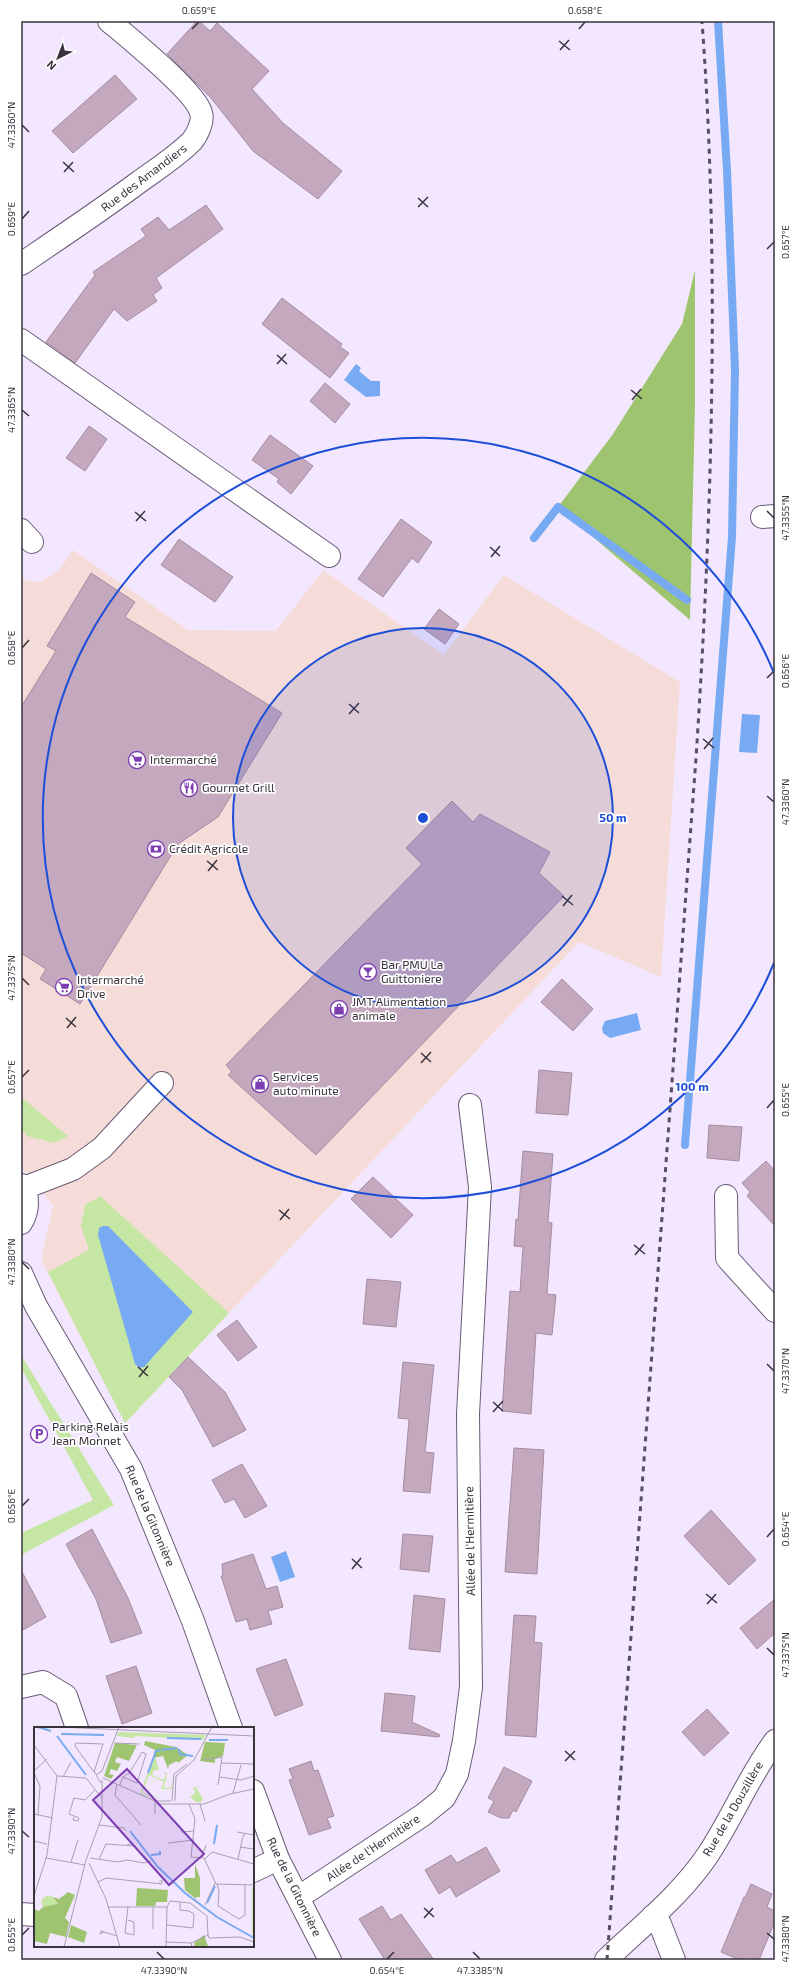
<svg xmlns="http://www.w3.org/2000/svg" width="796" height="1981" viewBox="0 0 796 1981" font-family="'Exo 2',sans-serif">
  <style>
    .commercial { fill: #f6dcd8 }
    .green { fill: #c6e7a3 }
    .forest { fill: #9ec470 }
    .water { fill: #77aaf2 }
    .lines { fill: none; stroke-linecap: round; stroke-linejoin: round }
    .stream { stroke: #77aaf2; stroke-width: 8 }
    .building { fill: #c4a8bd; stroke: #a68ca0 }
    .minor-casing { stroke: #695b75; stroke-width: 24 }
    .minor { stroke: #fff; stroke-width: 22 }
    .rail { stroke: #564f5c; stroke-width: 3; stroke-dasharray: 5 5; stroke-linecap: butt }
    .ticks { fill: none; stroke: #39333e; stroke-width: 1.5 }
    .ring { fill: none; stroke: #1d4ed8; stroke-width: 2 }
    .labels { text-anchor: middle; stroke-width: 3.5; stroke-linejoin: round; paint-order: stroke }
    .street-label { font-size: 12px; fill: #39333e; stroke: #fff }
    .poi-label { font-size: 12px; fill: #39333e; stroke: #fff; text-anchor: start }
    .inset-river { fill: none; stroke: #77aaf2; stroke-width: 2 }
    .inset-road { fill: none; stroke: #a99fb2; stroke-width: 1 }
    .view { fill: #7d3eb2; fill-opacity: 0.15; stroke: #7d3eb2; stroke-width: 2 }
    .inset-edge { fill: none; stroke: #39333e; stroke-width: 2 }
    .centre { fill: #1d4ed8; stroke: #fff; stroke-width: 2 }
    .ring-label { font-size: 12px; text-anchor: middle; font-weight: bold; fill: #1d4ed8; stroke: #fff; stroke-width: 3.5; stroke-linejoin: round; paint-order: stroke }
    .neatline { fill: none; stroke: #39333e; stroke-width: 1.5 }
    .ticks-label { font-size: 10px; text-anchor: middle; fill: #39333e }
  </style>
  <rect width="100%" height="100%" fill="#f3e7ff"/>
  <path class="commercial" d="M73,550l115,80 88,1 47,-61 121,85 60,-80 176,107 -19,295 -82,-35 -454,481 -84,-163 12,-55 -32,-38v-584l2,-3 16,2 13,-7 8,-6z"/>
  <g class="green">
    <path d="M21,1097l47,39 -14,7 -27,-7 -6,-8z"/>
    <path d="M100,1196l129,117 -104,110 -77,-151 41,-22 -8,-24 4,-21z"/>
    <path d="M21,1355l93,150 -93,50v-22l72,-33 -72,-132z"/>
  </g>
  <path class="forest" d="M695,270v135l-5,215 -132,-113 55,-73 69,-110z"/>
  <g class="water">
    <path d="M356,364l5,4 -2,3 12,10h9v15l-14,1 -22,-17z"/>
    <path d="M742,714l18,1 -3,38 -18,-1z"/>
    <path d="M637,1013l4,17 -31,8 -7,-5 -1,-5 3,-7z"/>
    <path d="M103,1226h5l85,86 -49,55 -5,1 -4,-4 -37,-129 1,-7z"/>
    <path d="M286,1551l9,26 -15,5 -9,-25z"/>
  </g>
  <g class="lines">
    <g class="stream">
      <path d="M534,538l24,-31 129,93"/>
      <path d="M685,1145l47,-608 3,-167 -8,-200 -9,-149"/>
    </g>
  </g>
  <g class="building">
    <path d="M197,21h2l11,10 7,-8 52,48 -17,18 31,34 59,48 -24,28 -65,-48 -42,-53 -44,-44z"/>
    <path d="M115,75l22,24 -64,54 -21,-22z"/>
    <path d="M206,205l17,24 -67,49 6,10 -9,7 4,6 -30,20 -13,-12 -39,54 -29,-21 49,-67 -2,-3 53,-36 -5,-7 17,-12 11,13z"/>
    <path d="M282,298l60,46 -2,3 9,6 -19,25 -68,-54z"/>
    <path d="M325,383l25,21 -15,19 -25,-22z"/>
    <path d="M89,426l18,13 -22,32 -19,-13z"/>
    <path d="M270,435l43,31 -22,28 -14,-12 2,-3 -27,-19z"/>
    <path d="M401,519l31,23 -14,21 -6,-5 -29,39 -25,-18z"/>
    <path d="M179,539l54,38 -18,25 -54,-37z"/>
    <path d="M91,573l44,29 -10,15 157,96 -64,104 -40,27 -98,160 -40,-25 6,-10 -25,-16v-246l35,-56 -9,-5z"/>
    <path d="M439,609l20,15 -14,20 -21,-15z"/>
    <path d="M452,801l21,21 7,-8 70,38 -11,21 25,23 -248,259 -88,-80 4,-3 -6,-7 196,-201 -16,-16z"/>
    <path d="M562,979l31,30 -20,22 -32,-29z"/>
    <path d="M539,1070l33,3 -4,42 -32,-2z"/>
    <path d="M709,1125l33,2 -3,34 -32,-3z"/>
    <path d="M523,1151l30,3 -5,68 4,1 -5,71 9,1 -4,40 -16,-2 -5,81 -29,-3 8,-120 10,1 3,-45 -9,-1 2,-27 2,1z"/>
    <path d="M766,1161l9,10v55l-28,-30 3,-4 -8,-9z"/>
    <path d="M373,1177l40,38 -22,23 -40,-39z"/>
    <path d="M367,1279l34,3 -5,45 -33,-3z"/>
    <path d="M237,1320l20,27 -19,14 -21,-26z"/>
    <path d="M188,1357l37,35 21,38 -33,17 -31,-57 -13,-13z"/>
    <path d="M403,1362l31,3 -9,87 9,1 -4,40 -27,-2 6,-72 -11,-1z"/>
    <path d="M514,1448l30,2 -7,124 -32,-2z"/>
    <path d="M242,1464l25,42 -22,12 -11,-19 -9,4 -13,-23z"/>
    <path d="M711,1510l45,50 -27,25 -45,-49z"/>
    <path d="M92,1529l36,69 14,35 -31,10 -15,-44 -30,-55z"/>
    <path d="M403,1534l30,2 -4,36 -29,-3z"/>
    <path d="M253,1554l13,35 11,-3 6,21 -15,4 4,13 -22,6 -3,-11 -11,3 -15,-46h2l-1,-12z"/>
    <path d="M21,1570l25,47 -25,14z"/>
    <path d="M414,1595l31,4 -5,53 -31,-3z"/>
    <path d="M775,1599v34l-18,16 -17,-21z"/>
    <path d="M514,1615l22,1 -2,26 8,1 -6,94 -31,-2z"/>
    <path d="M286,1659l17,46 -28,11 -19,-47z"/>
    <path d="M136,1666l16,47 -30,11 -16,-48z"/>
    <path d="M385,1693l30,3 -3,26 28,13 -1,2 -58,-6z"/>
    <path d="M707,1709l22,24 -25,23 -22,-24z"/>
    <path d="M311,1761l3,10 4,-1 16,46 -7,2 4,10 -22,7 -20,-55 4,-1 -4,-10z"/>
    <path d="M504,1767l28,14 -16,31 -3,-2 -4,8h-8l-13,-6 6,-11 -6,-3z"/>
    <path d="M486,1847l14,24 -44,26 -6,-10 -11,7 -14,-24 26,-15 6,8z"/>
    <path d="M751,1884l21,10 -5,13 8,4v10l-16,39h-19l-19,-8 23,-55 1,1z"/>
    <path d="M382,1906l9,14 10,-6 33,46h-49l-26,-41z"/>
  </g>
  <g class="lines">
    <g class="minor-casing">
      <g id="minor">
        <path d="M21,264c40,-27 79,-53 118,-82 18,-13 37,-25 53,-41 5,-6 12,-20 9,-28 -5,-21 -72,-75 -92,-92"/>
        <path d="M21,340l308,216"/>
        <path d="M762,517l13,-1"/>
        <path d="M21,530l11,12"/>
        <path d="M21,1185c9,11 7,27 0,38"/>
        <path d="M24,1188l49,-19 29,-21 60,-65"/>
        <path d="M726,1196l1,62 48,53"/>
        <path d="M21,1273l15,33 95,163 62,152 38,107"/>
        <path d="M21,1687l22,-5 23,14 11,32"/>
        <path d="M253,1791l25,68 52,101"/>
        <path d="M253,1871l25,-12"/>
        <path d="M299,1897l124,-82 21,-17 13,-24 7,-33 7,-54 -3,-273 12,-227 -10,-82"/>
        <path d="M21,1914l14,1"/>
        <path d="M653,1916l7,8 14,36"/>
        <path d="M606,1960c34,-33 74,-64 101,-104 25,-37 41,-79 68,-115"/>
      </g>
    </g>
    <use href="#minor" class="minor"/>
    <path class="rail" d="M607,1960l89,-1202c16,-245 24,-492 6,-737"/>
  </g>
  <path class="ticks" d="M192,29l7,-7M579,29l6,-7M559,41l11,9M560,50l9,-10M22,125l7,7M63,162l11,10M64,172l9,-10M418,198l10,9M418,207l10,-10M22,219l7,-8M767,249l7,-7M277,355l10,9M277,364l9,-10M631,390l11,9M632,400l9,-11M22,410l7,6M767,511l7,7M135,512l11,9M136,521l9,-10M490,547l10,9M491,557l9,-11M22,648l7,-8M767,678l7,-7M349,704l10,9M349,714l10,-11M703,739l11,9M704,749l9,-11M767,796l7,6M207,861l11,9M208,871l9,-11M562,896l11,9M563,906l9,-11M22,978l7,7M66,1018l10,9M67,1028l9,-11M421,1053l10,9M421,1063l10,-11M22,1077l7,-7M767,1108l7,-8M279,1210l11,9M280,1220l9,-11M634,1245l11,9M635,1255l9,-11M22,1262l7,7M767,1364l7,7M138,1367l10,9M139,1377l9,-11M493,1402l10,9M493,1412l10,-11M22,1506l7,-7M767,1537l7,-8M352,1559l10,9M352,1569l9,-11M706,1594l11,9M707,1604l9,-10M767,1648l7,7M565,1751l10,9M565,1761l10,-10M22,1831l7,6M424,1908l10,9M424,1918l9,-10M767,1933l7,6M22,1935l7,-7M157,1952l7,7M473,1952l7,7M387,1959l7,-7"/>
  <circle cx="423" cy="818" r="190" fill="#1d4ed8" fill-opacity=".12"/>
  <g class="ring">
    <circle cx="423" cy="818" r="190"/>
    <path d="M774 963A380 380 0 1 1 774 673"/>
  </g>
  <defs>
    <g id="supermarket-ring" transform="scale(0.9)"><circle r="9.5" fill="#fff" stroke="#7d3eb2" stroke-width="1.5"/><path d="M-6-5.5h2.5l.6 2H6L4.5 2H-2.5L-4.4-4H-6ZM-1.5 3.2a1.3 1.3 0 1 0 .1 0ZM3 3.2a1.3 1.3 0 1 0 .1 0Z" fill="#7d3eb2"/></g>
    <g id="restaurant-ring" transform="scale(0.9)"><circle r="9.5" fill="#fff" stroke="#7d3eb2" stroke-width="1.5"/><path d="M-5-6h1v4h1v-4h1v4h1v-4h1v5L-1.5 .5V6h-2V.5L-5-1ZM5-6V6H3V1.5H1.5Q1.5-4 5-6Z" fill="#7d3eb2"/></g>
    <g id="bank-ring" transform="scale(0.9)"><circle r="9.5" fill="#fff" stroke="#7d3eb2" stroke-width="1.5"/><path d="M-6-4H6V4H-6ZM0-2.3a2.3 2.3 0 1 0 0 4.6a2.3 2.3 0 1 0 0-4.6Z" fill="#7d3eb2"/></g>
    <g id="bar-ring" transform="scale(0.9)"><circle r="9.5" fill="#fff" stroke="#7d3eb2" stroke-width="1.5"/><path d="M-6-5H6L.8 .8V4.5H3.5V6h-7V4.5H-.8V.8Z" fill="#7d3eb2"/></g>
    <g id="shop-ring" transform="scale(0.9)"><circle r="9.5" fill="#fff" stroke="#7d3eb2" stroke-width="1.5"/><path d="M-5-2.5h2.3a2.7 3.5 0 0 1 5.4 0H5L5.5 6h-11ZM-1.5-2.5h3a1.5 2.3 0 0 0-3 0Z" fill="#7d3eb2"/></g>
    <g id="parking-ring" transform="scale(0.9)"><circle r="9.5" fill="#fff" stroke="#7d3eb2" stroke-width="1.5"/><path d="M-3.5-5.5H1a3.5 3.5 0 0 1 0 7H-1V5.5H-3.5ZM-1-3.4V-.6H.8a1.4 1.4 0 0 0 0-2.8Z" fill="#7d3eb2"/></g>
  </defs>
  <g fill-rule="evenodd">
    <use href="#supermarket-ring" x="137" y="760"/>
    <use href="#restaurant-ring" x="189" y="788"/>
    <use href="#bank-ring" x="156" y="849"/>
    <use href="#bar-ring" x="368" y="972"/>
    <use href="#supermarket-ring" x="64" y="987"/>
    <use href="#shop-ring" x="339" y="1009"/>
    <use href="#shop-ring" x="260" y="1084"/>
    <use href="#parking-ring" x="39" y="1434"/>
  </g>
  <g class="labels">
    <g class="street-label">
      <text transform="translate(144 178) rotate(-37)" y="4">Rue des Amandiers</text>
      <text transform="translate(150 1516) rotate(67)" y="4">Rue de la Gitonnière</text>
      <text transform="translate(470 1541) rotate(-91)" y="4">Allée de l'Hermitière</text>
      <text transform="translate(733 1809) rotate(-60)" y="4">Rue de la Douzillère</text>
      <text transform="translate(373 1848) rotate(-34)" y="4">Allée de l'Hermitière</text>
      <text transform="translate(294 1887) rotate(64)" y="4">Rue de la Gitonnière</text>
    </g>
    <g class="poi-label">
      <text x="150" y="764">Intermarché</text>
      <text x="202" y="792">Gourmet Grill</text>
      <text x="169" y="853">Crédit Agricole</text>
      <text x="381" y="969">Bar PMU La<tspan x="381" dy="14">Guittoniere</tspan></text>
      <text x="77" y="984">Intermarché<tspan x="77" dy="14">Drive</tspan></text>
      <text x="352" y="1006">JMT Alimentation<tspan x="352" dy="14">animale</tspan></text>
      <text x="273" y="1081">Services<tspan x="273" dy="14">auto minute</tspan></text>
      <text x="52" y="1431">Parking Relais<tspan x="52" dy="14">Jean Monnet</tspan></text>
    </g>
  </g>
  <g transform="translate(34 1727)">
    <rect width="220" height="220" fill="#f3e7ff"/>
    <path d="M85,5l87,3 -3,5 -68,-4 -1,2 -17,-2zM119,31l3,1 3,11h-5l-2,5 11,5 3,-5 -3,-3 4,1 -3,15h7l1,-9v10h-11l3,-7 -15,-7 -7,18 27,6 -29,-5zM161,59l8,12 -2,4h-5l-6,-5 6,-5 -3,-3zM218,160h2v49l-2,-1zM14,168l18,7 2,5 -2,5 -6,1 -17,-6 -2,-7zM19,171l13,5 -1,8 -3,2 -14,-5 10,-4z" fill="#c6e7a3" fill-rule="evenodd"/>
    <path d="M111,14l31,6 12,8 -10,8 -1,-2 -8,4 -1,4 -5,-13 -10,2 2,-8 -11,-5zM171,15l20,1 -2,13 -8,3v4l-15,-2zM81,16l22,2 -8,16 -12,-4 -2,5 6,2 -4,7 -6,-2 -2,5 5,1 -3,4 -7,-3zM161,137l5,14v19h-4v2l-11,-9 -1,-12h11zM103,161l31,2 -1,12h-11l-1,4h-19zM34,165l7,3 -10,23 4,4 -3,15 -16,-4 -3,11 -13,-3v-32l5,2 4,-4 15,-3 -5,-7 6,2zM37,198l16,7 -3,11 -16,-6zM170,208l4,11 -13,1 -1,-4z" fill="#9ec470"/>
    <path class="inset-river" d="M4,0l13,4M27,7l43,1M23,9l29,39M133,11l34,1M175,13h19M145,22l1,5 13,2M127,23l16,-2M114,46l8,-22 4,-1M96,104l28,36 27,26 32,24 37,21M180,117l3,-19M117,128l9,-1v-3M173,176l8,-17"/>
    <path class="inset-road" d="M25,0l195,9M80,16l26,1M0,18l23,31M169,33l19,-3 -4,28M187,36l33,1M0,44l13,-12M60,45l9,-28 -27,-1 -1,3 19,26 3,3M0,46l6,13 -2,29M23,49l29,2 15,19M29,50l8,-15M185,50l22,3 13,-4M69,51l52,23M67,56l-5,-8 6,-4 17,-44M83,57l-2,11 26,30M86,58l3,-8 7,-5 12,-20 4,2 -9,29 -14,-6M199,66l8,-28M121,74h16M138,74l2,-27 13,-10M141,74l1,-25 18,-16 18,-33M123,77h47l26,-10 24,-5M155,77l6,15 -4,38 13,1 12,26 38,1M166,77l5,17M0,87l19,4M121,87v-13M40,90l-1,3 5,1 1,-3 -10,-4 5,-16 11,2 10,-10M65,98l25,3 2,3M147,105l13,-1M203,105l17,3M0,114l13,3M134,116l26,-3M206,120l14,2M168,130l4,-12M12,131l39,7M56,131l28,4 9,-2 17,3 7,-2M65,132l7,-15 28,2 -2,-3 -5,2M171,132l7,-7 42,12M204,132l5,-23 3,-3M37,135l7,-22M55,136l17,36 14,48M64,155l8,-4 56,6v-4l-3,2M183,157l2,7 -1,15 21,13 6,-4v-31M0,169l13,-41 10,-79M171,178l10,-22M74,180h59l3,-6 20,2 17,13 1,19M94,180l-3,26 9,2v-13l-6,-2M119,180v22M133,198l26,3 1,-14 -5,-3 -9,-1v-8M70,205l-3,-1 -1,3 4,-2 13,4M174,208l1,3 31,-1 14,5M132,215l25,1 1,4M157,216l17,-8M30,220l22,-87 16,-43v-37M132,220l1,-40"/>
    <path class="view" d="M93,42l77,85 -35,31 -76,-85z"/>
    <rect width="220" height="220" class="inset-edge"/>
  </g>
  <circle cx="423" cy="818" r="6" class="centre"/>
  <g class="ring-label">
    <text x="613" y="822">50 m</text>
    <text x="692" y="1091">100 m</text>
  </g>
  <rect width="796" height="1981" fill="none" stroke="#ffffff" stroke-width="44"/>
  <g transform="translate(58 58) rotate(222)" stroke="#ffffff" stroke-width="3" paint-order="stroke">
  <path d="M0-3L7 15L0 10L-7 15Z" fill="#39333e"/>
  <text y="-6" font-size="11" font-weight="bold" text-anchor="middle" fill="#39333e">N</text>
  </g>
  <rect x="22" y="22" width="752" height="1937" class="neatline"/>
  <g class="ticks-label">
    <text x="199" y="14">0.659°E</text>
    <text x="585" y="14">0.658°E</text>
    <text transform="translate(11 125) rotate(-90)" y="4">47.3360°N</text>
    <text transform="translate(11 219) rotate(-90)" y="4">0.659°E</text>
    <text transform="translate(785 242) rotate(-90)" y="4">0.657°E</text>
    <text transform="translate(11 410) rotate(-90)" y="4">47.3365°N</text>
    <text transform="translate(785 518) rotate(-90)" y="4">47.3355°N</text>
    <text transform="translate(11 648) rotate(-90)" y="4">0.658°E</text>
    <text transform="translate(785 671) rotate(-90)" y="4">0.656°E</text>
    <text transform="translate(785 802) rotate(-90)" y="4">47.3360°N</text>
    <text transform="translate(11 978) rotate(-90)" y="4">47.3375°N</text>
    <text transform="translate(11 1077) rotate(-90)" y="4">0.657°E</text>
    <text transform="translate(785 1100) rotate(-90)" y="4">0.655°E</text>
    <text transform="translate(11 1262) rotate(-90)" y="4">47.3380°N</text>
    <text transform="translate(785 1371) rotate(-90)" y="4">47.3370°N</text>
    <text transform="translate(11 1506) rotate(-90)" y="4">0.656°E</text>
    <text transform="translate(785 1529) rotate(-90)" y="4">0.654°E</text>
    <text transform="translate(785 1655) rotate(-90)" y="4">47.3375°N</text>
    <text transform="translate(11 1831) rotate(-90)" y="4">47.3390°N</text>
    <text transform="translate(11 1935) rotate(-90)" y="4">0.655°E</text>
    <text transform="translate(785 1939) rotate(-90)" y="4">47.3380°N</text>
    <text x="164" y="1974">47.3390°N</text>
    <text x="387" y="1974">0.654°E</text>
    <text x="480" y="1974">47.3385°N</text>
  </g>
</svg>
